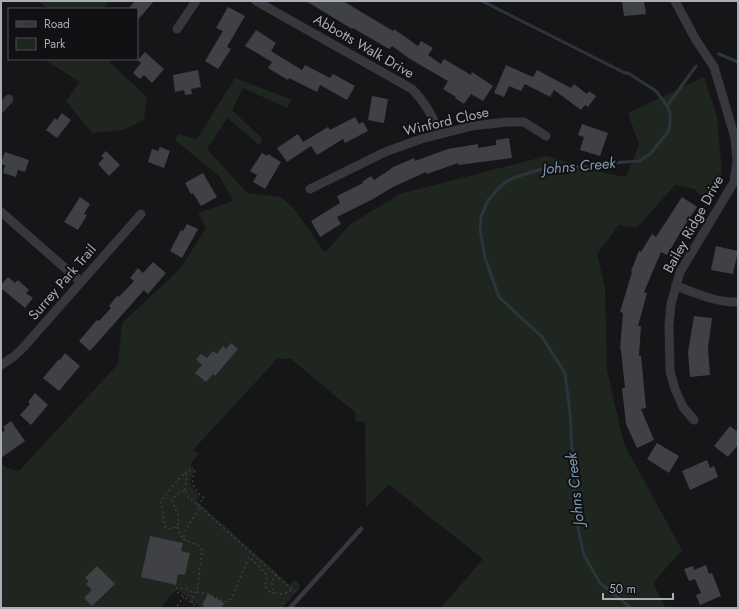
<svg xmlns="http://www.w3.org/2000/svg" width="739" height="609" viewBox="0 0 739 609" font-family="Jost,sans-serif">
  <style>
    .green { fill: #1e261f }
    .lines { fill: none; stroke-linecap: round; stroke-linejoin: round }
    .stream { stroke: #2c353c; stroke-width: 3 }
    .building { fill: #404145 }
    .path { stroke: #3d3f44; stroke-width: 1.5; stroke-dasharray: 2 3; stroke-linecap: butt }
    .lane { stroke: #37383d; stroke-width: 4.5 }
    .street { stroke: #37383d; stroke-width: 9 }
    .labels { text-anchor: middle; stroke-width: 4; stroke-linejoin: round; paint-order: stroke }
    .street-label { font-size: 14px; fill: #a8adb8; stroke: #111113 }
    .water-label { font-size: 15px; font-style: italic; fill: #7f9bb3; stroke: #111113 }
  </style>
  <rect width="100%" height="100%" fill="#161618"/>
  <g class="green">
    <path d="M38,1h71l-5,8h-55z"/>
    <path d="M44,59h62l41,38 -3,23 -21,10 -31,3 -26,-32 14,-19z"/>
    <path d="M704,77l13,40 5,57 -13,29 -15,-14 -19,-4 -38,43 -18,-3 -22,29 8,33 2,83 17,74 58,106 -29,33 13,25h-225l42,-49 -94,-74 -23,22 -1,-85 -10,-1 1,-8 -65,-54h-14l-85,92 7,2 -9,12 5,4c-8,14 -5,17 5,27l-3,5 93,84 5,-5 5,5 -1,4 -17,19h-80l-25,-18 -8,7 -8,11h-160v-145l6,5 12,3 99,-107 4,-41 58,-54 26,-41 -8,-15 35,-12 -13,-24 -45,-37 3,-6 19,5 38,-61 57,22 -5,8 -44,-20 -11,22 30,28 -2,8 -33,-28 -20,31 40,44 34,4 14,13 30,43 24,-28 51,-31 146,-38 62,18 18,3 13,-32 -11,-32z"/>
  </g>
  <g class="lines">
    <g class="stream">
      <path d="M482,1l143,72h3l28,18 11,15 3,6v12l-2,8 -18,22 -11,7 -27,2 -15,3 -52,2 -26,8 -10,4 -8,6 -13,14 -7,17 -1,12 5,29 14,39 43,40 23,36 5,40 6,106 8,36 16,28 31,25"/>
      <path d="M719,54l19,8"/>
      <path d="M667,106l29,-40"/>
    </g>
  </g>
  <g class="building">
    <path d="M135,1h19l-17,20v-12h-9z"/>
    <path d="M306,1h37l50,30 1,-2 24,17 3,-5 12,7 -5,7 13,9 3,-5 27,16 1,-3 21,14 -10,15 -12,-7 -7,10 -9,-6 1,-1 -13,-8 5,-8 -38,-22 -18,-13 -3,3 -36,-21 -1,1z"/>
    <path d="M622,1h22l2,13 -22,2z"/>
    <path d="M228,7l17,9 -18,31 4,2 -13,20 -13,-8 18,-30 -7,-3z"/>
    <path d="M256,30l20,13 -5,8 31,19 3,-5 25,13 3,-4 22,12 -8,14 -27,-15 -3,7 -28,-14 -1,2 -20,-12 4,-6 -27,-16z"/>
    <path d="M145,52l19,17 -12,14 -8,-8 -4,4 -7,-6 8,-10 -3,-3z"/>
    <path d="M506,65l27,12 4,-7 34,18 3,-4 13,10 2,-3 7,5 -8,11 -3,-2 -4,5 -27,-20 -4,7 -25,-13 -4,7 -12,-5 -5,11 -10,-4z"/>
    <path d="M198,70l3,17 -10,2 1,5 -7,1 -1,-5 -9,2 -2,-17z"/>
    <path d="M372,96l16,3 -4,24 -16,-3z"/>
    <path d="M62,113l9,7 -14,18 -11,-8 9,-12 2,2z"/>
    <path d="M355,117l4,7 4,-2 5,9 -23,12 -2,-4 -26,16 -6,-9 -24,16 -10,-14 21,-14 5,8 25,-15 2,3z"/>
    <path d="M582,124l26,9 -8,23 -20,-6 4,-13 -6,-2z"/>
    <path d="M509,138l3,20 -54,7v-2l-31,11 -1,-2 -33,15 -20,12 -36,18 4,7 -21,13 -9,-16 29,-18 -3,-7 26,-13 -1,-1 9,-6 3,4 17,-11v-1l23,-10 1,3 33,-12 30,-5v4l18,-3v-5z"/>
    <path d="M160,147l10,4 -6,17 -16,-6 4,-13 6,2z"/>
    <path d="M106,151l14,14 -11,11 -11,-12 6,-6 -3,-2z"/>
    <path d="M5,152l24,8 -4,12 -7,-2 -2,7 -13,-4 2,-8 -4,-1v-2z"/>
    <path d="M262,153l5,3 1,-2 13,8 -16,27 -12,-7 4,-7 -7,-4z"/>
    <path d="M203,173l14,24 -16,9 -8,-13 -2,1 -6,-11z"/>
    <path d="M80,197l10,7 -6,10 3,1 -9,15 -14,-8z"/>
    <path d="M682,197l15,10 -14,21 -16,27 -6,-3 -17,40 3,1 -9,33h3l-2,30h2l5,52 -5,1 13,31 -17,8 -11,-24 -4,-36h3l-4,-38h-1l3,-37 -3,-1 12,-40 -1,-1 8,-20 2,1 11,-18 4,3z"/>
    <path d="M187,224l11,5 -16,29 -12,-7 11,-21 2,1z"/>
    <path d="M716,246l22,5 -5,23 -22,-4z"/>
    <path d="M153,262l13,11 -18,21 -4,-4 -54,61 -11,-10 18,-21 2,1 12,-13 -2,-2 9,-11 1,2 15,-16 -4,-3 8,-10 5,5z"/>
    <path d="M8,277l7,6 3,-3 11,10 -3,3 7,5 -8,10 -24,-20v-3z"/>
    <path d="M694,316l18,2 -4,30 2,27 -20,2 -2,-25z"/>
    <path d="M231,343l7,6 -23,27 -2,-2 -7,8 -11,-9 7,-8 -6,-6 5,-5 6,4 6,-7 4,3 6,-8 3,3z"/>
    <path d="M65,353l15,13 -21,25 -16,-13 16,-19 1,1z"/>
    <path d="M35,393l13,12 -17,20 -11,-10 10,-11 -2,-2z"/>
    <path d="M11,421l14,20 -24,17v-25l4,-3 -2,-3z"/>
    <path d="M730,426l8,6v13l-10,12 -14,-11z"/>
    <path d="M657,443l22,13 -10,17 -22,-14z"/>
    <path d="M707,460l3,8 4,-2 4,11 -28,13 -8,-19z"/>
    <path d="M150,536l33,7 -2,8 9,2 -5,22 -7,-1 -2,11 -35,-8z"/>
    <path d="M706,565l3,9 3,-1 9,23 -21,9 -4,-10 5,-2 -6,-14 -6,2 -5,-12 9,-3 1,4z"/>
    <path d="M97,566l18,18 -23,22 -8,-8 8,-8 -6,-6 3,-3 -4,-3z"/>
    <path d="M208,594l16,9 -3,5h-14l-5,-3z"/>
  </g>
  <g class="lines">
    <g class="path">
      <path d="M185,473l3,-3 7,2c-6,12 0,18 9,26l-6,7"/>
      <path d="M185,490l2,-14 -2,-3c-4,3 -23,25 -24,29l4,25 4,2 8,-2c4,-11 -2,-17 -5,-27l5,-6 8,-4 3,7 12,10"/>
      <path d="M177,527l4,9 2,3"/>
      <path d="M276,574c-12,17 5,26 16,15"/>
      <path d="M197,592l12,2 16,8 6,-3 18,-42 15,15 3,4 -2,10 7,8 3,-3"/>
      <path d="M192,603l1,-10"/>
      <path d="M177,606l7,-9"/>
      <path d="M199,608l-22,-16v-4h8l8,5 4,-1 5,-42 -3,-4 -16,-7c3,-12 11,-22 17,-32l95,85"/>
      <path d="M280,608l4,-5"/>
    </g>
    <path class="lane" d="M290,608l71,-79"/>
    <g class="street">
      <path d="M256,1l156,88c14,14 20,27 28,45"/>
      <path d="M675,1l21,39 18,27 21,71 2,23 -3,21 -54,90 -9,32 -2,21 1,46 5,18 8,18 11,13"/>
      <path d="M177,29l19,-28"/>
      <path d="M1,108l8,-9"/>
      <path d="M310,189l75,-37 36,-13 51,-13 35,-4h17l22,14"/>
      <path d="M1,212l80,70"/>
      <path d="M676,286c20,7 41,17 62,16"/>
      <path d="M1,365l12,-8 9,-8 119,-135"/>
    </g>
  </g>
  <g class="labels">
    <g class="street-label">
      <text transform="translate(364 46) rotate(30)" y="5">Abbotts Walk Drive</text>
      <text transform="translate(446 121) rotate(-13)" y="5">Winford Close</text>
      <text transform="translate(693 224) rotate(-61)" y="5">Bailey Ridge Drive</text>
      <text transform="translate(62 282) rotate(-49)" y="5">Surrey Park Trail</text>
    </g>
    <g class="water-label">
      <text transform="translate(579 166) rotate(-5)" y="5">Johns Creek</text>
      <text transform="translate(575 489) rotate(-96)" y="5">Johns Creek</text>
    </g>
  </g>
  <rect width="739" height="609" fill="none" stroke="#a8adb8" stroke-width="4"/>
  <rect x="8" y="8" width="130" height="52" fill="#111113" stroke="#4d4f55"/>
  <rect x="16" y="21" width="20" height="6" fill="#37383d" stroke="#4d4f55"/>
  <text x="44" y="28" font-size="12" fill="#a8adb8">Road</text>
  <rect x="16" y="38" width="20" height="12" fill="#1e261f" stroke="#4d4f55"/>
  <text x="44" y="48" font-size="12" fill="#a8adb8">Park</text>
  <path d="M603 593v6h70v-6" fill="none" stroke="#a8adb8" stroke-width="2"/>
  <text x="609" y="593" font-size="12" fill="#a8adb8" stroke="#111113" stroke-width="3" paint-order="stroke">50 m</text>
</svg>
